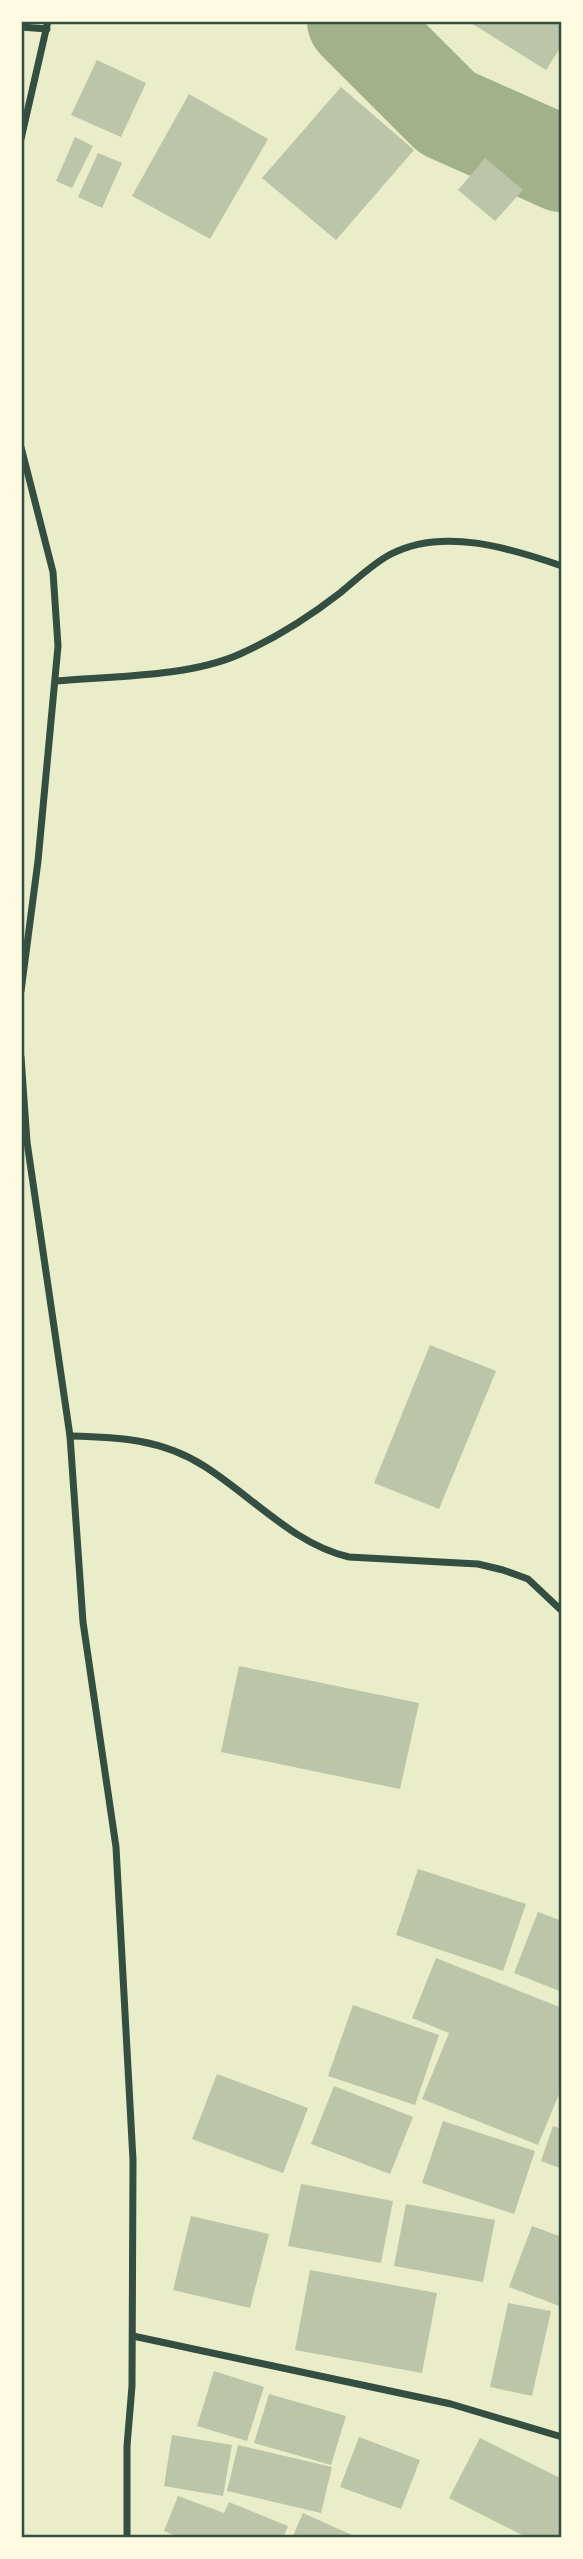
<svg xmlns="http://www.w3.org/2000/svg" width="583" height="2559" viewBox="0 0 583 2559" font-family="'Nunito Sans',sans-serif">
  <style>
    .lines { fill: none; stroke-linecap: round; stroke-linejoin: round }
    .river { stroke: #a3b18a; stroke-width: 96 }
    .building { fill: #bcc5a7 }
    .minor { stroke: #344e41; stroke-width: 7 }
    .neatline { fill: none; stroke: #344e41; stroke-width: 2.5 }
  </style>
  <rect width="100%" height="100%" fill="#e9edc9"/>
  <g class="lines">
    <path class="river" d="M355,21l92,92 115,51"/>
  </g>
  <g class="building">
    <path d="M468,21h94v24l-16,25z"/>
    <path d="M97,60l49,23 -25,54 -50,-22z"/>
    <path d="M341,87l73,63 -78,90 -74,-62z"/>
    <path d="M189,94l79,45 -58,100 -78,-43z"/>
    <path d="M75,137l18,9 -21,42 -16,-7z"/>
    <path d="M98,153l24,10 -20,45 -24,-11z"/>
    <path d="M485,158l38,32 -28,31 -37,-31z"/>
    <path d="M430,1345l66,26 -57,138 -65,-26z"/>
    <path d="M239,1666l180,37 -19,86 -179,-37z"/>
    <path d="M418,1869l108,35 -23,67 -107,-36z"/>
    <path d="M538,1912l24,9v71l-48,-19z"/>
    <path d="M436,1958l126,50v79l-24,58 -116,-46 27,-66 -37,-15z"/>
    <path d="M353,2005l86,30 -24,70 -87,-29z"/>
    <path d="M217,2074l91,34 -25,65 -91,-34z"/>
    <path d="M334,2086l79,31 -23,57 -79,-30z"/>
    <path d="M443,2121l92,30 -21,63 -92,-31z"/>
    <path d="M553,2126l9,3v40l-21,-8z"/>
    <path d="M301,2184l92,17 -12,62 -93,-17z"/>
    <path d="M406,2204l89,16 -12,62 -89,-16z"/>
    <path d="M191,2216l78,18 -19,74 -77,-18z"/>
    <path d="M532,2226l30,11v70l-53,-20z"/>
    <path d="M310,2270l127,23 -15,80 -127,-23z"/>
    <path d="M508,2303l43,8 -19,85 -42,-9z"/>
    <path d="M214,2371l50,16 -17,54 -50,-15z"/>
    <path d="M269,2394l77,22 -15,49 -77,-22z"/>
    <path d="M172,2435l60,10 -9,51 -59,-10z"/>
    <path d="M359,2437l61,23 -19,49 -61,-22z"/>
    <path d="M480,2438l82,41v59h-34l-79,-40z"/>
    <path d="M238,2445l94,22 -11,46 -94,-22z"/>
    <path d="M178,2496l46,17 5,-11 59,24 -5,12h-102l-17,-7z"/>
    <path d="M303,2513l51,23 -1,2h-61z"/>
  </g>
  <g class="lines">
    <g class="minor">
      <path d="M21,27l26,2"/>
      <path d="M21,139l27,-118"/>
      <path d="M21,447l32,125 5,74 -20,215 -17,130"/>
      <path d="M56,681c57,-5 133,-4 184,-27 36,-16 69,-37 100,-61 16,-13 32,-29 51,-39 52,-27 119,-6 171,12"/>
      <path d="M21,1057l6,85 43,294 13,186 33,225 17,313 -1,226 -5,60v92"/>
      <path d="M70,1436c48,1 92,3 134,30 48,30 89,78 145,91l129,7 25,6 25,9 34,32"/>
      <path d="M133,2336l318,68 111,33"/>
    </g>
  </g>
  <rect width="583" height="2559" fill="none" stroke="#fefae0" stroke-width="46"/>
  <rect x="23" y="23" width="537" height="2513" class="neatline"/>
</svg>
